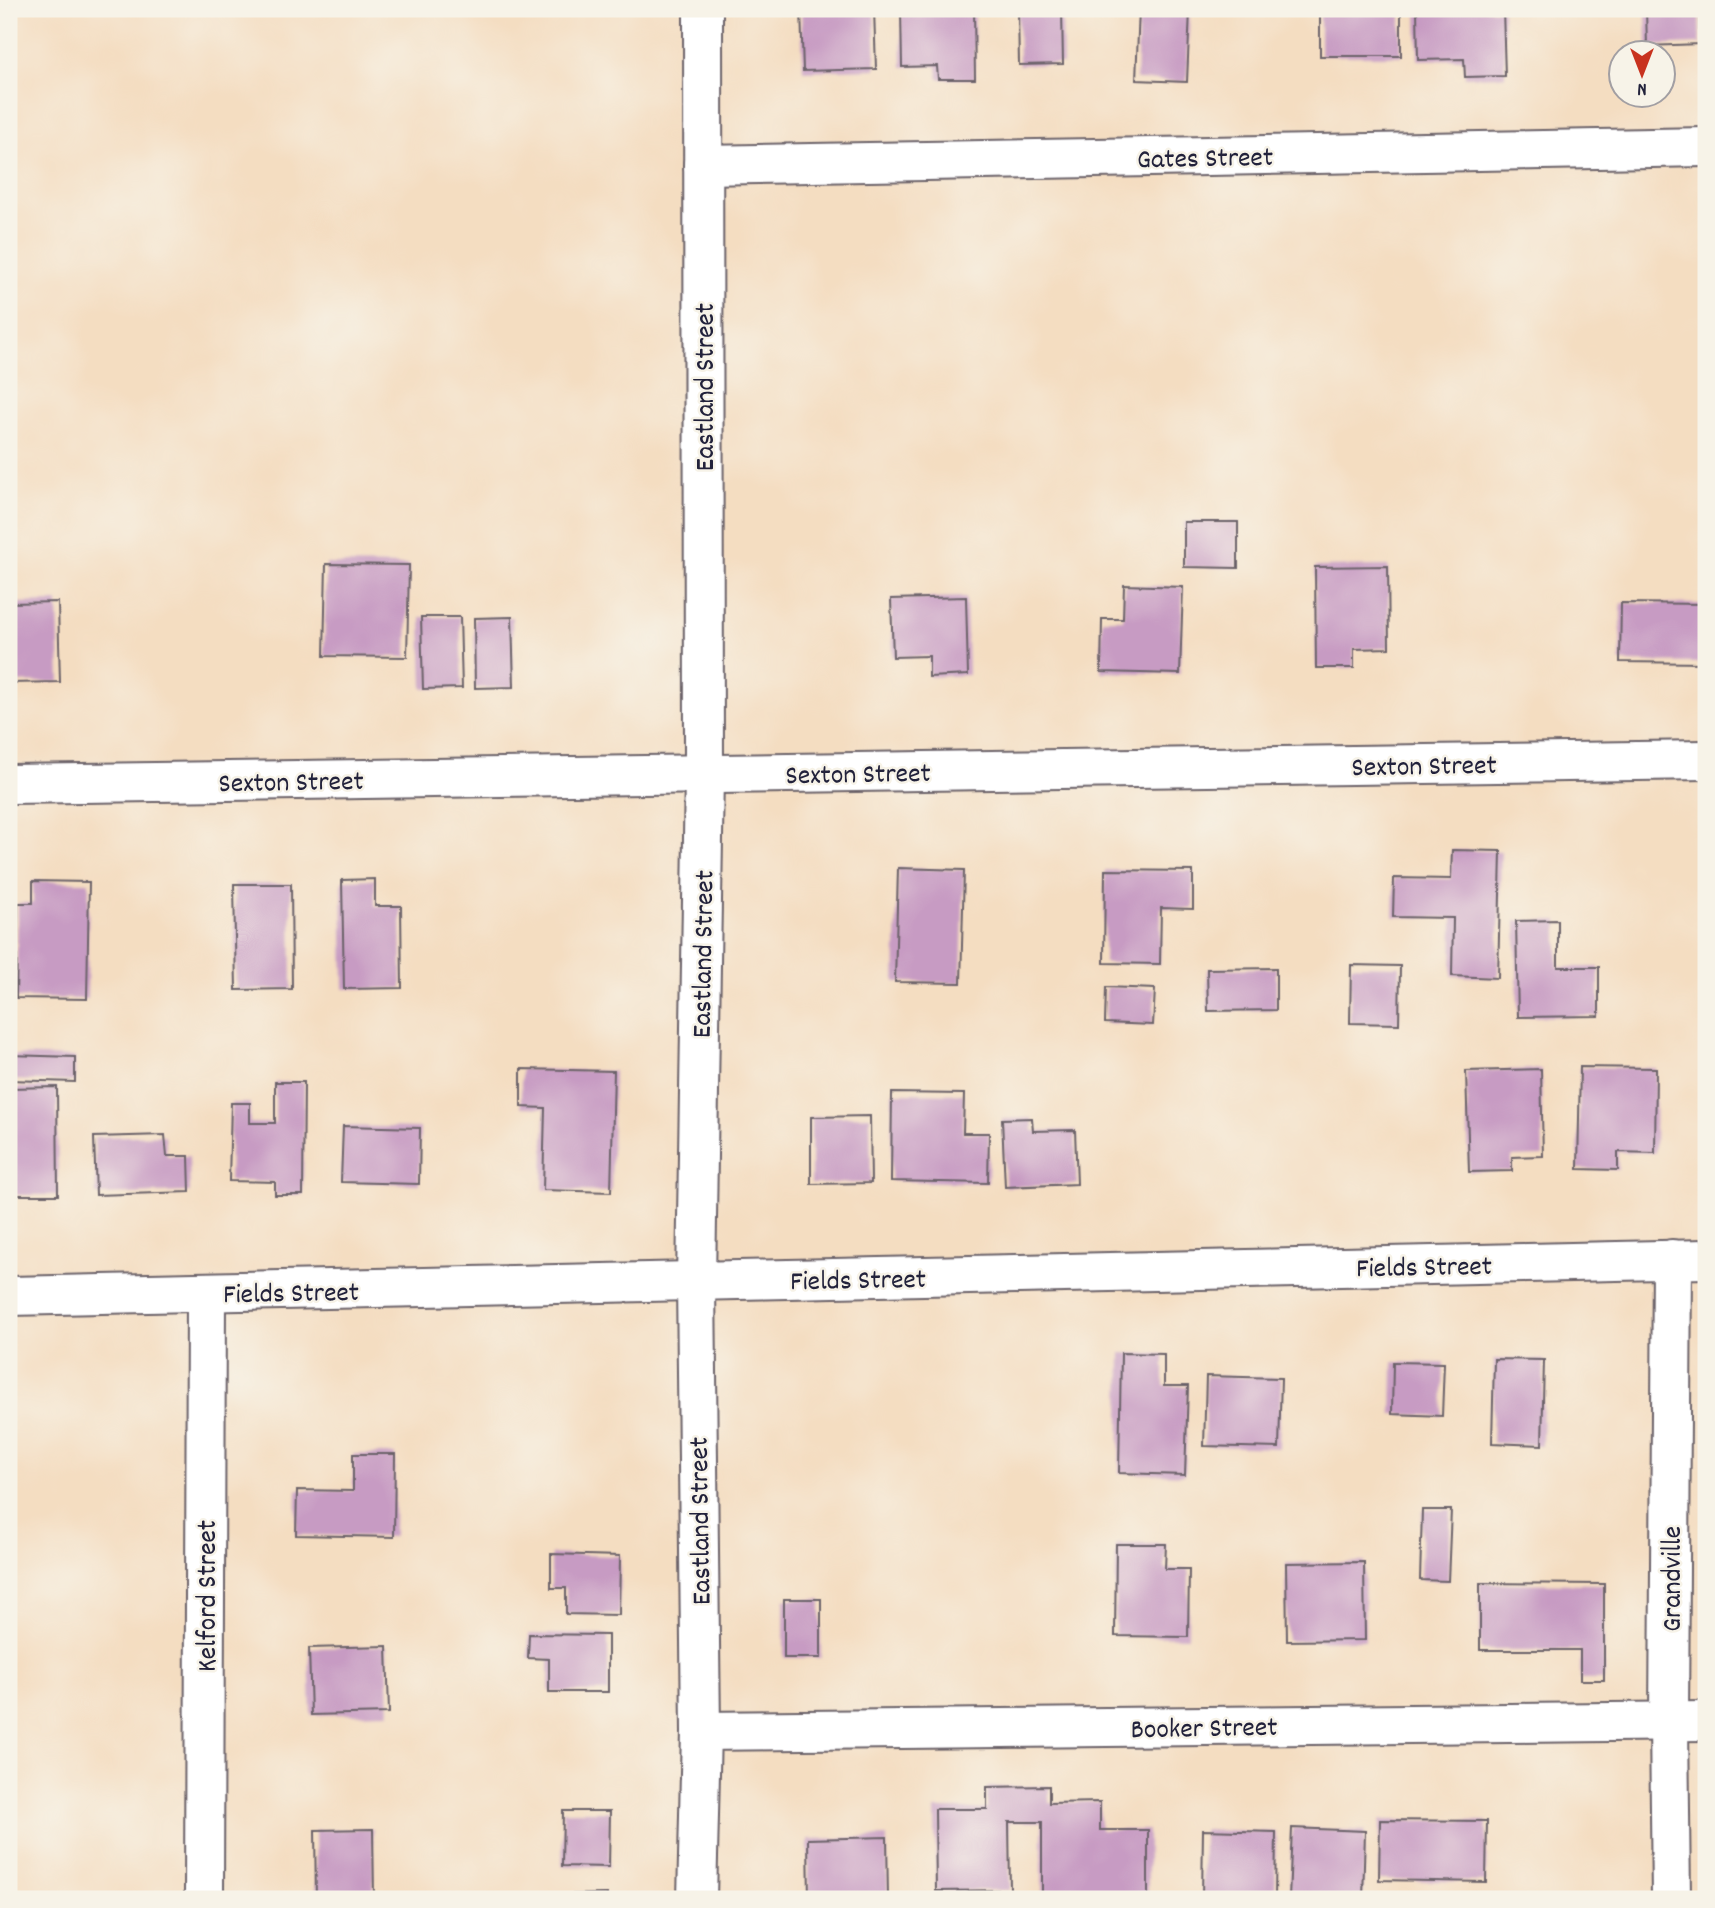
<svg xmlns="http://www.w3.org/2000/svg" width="1715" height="1908" viewBox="0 0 1715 1908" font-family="Dekko,sans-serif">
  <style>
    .building { fill: #c79bc3 }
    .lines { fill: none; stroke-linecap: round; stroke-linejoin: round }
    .street-casing { stroke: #6c636a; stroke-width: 42 }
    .street { stroke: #fff; stroke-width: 38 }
    .labels { text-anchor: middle; stroke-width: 5; stroke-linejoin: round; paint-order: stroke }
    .street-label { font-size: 28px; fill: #22223b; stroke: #f7f3e8 }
  </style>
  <rect width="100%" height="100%" fill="#f7f3e8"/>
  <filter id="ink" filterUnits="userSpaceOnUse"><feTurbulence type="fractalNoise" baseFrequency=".0143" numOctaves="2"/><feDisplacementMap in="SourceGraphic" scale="14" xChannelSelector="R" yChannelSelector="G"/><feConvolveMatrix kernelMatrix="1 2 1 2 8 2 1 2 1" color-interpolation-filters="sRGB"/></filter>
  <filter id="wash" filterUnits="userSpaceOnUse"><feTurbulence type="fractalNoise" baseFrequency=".00686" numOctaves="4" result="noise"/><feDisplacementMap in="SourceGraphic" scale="28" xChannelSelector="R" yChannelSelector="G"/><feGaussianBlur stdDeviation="1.57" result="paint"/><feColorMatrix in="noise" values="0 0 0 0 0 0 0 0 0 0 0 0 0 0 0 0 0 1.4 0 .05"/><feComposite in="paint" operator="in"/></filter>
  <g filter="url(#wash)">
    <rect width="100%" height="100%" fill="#f4ddc1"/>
    <g id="blocks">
      <g class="building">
        <path d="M801,9h73l2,60 -73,2z"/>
        <path d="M901,9h73l1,70h-37l-1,-13 -35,1z"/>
        <path d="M1018,9h44l1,55 -44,1z"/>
        <path d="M1139,9h51l-3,73 -51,-2z"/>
        <rect x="1320" y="9" width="81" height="47"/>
        <path d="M1417,9h86l2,67 -40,1 -1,-18 -46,1z"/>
        <path d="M1646,9h53l1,35 -53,2z"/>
        <path d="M1184,522h54v46l-54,-1z"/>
        <path d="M326,564l83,1 -2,92 -83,-1z"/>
        <path d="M1388,566l1,82 -35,1v19h-38l-1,-101z"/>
        <path d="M1124,585l59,2 -3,87 -79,-2 1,-53h21z"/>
        <path d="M966,597l2,78 -39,2v-21l-36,1 -2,-58z"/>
        <path d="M58,602l2,80 -51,1v-80z"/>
        <path d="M1621,603l85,1v59l-86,-1z"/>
        <path d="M421,617h39l2,71 -39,1z"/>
        <path d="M512,617l2,70 -39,1 -1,-70z"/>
        <path d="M1452,850l49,1 -3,127 -46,-2 1,-58 -60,-1 1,-39 57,1z"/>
        <path d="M898,868l66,2 -3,113 -66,-1z"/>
        <path d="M1105,870l88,1v38l-32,-1 -1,56 -56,-1z"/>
        <path d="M375,879v27h26l1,82 -58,1 -2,-109z"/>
        <path d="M33,881l56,1 -2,117 -71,-1 2,-95h15z"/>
        <path d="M234,884h57l1,105 -56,1z"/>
        <path d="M1558,920v47h41v49l-81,1 -2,-96z"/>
        <path d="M1351,965l49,1 -1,58 -49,-1z"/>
        <path d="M1276,968v42l-68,1 -1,-42z"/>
        <path d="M1106,987l49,2 -2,36 -48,-2z"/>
        <path d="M9,1055l66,2v25l-66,-2z"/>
        <path d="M1580,1067l76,1 -1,85 -37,-1v18l-40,-1z"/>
        <path d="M521,1069l93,2 -3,121 -68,-2 2,-82 -24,-1z"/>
        <path d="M1541,1069l2,87 -31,1v14l-43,1 -3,-101z"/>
        <path d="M275,1082h29l-1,113h-28v-13l-46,-1 2,-78h19v20h25z"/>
        <path d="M57,1087l1,108h-49v-107z"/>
        <path d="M892,1093l72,1 -1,39h26l-1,50 -97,-2z"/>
        <path d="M870,1116l1,67 -60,1v-67z"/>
        <path d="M1032,1118l1,13 42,-1 2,54 -72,3 -3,-68z"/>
        <path d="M343,1126l77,2 -1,56 -78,-2z"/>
        <path d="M165,1135l2,21h22l1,36 -94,3 -2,-58z"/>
        <path d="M1121,1353l43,1v32h24l-3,89 -66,-2z"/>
        <path d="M1494,1359l50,1 -2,85 -50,-2z"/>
        <path d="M1393,1362l51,1 -2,53 -50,-2z"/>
        <path d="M1206,1376l75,2 -2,70 -75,-2z"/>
        <path d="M353,1454h42l-1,83 -98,-2 1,-45 56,1z"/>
        <path d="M1422,1510h29l-3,71 -28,-1z"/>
        <path d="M1116,1544h50l-1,25h24l-1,68 -73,-1z"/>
        <path d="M551,1554l69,2 -1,59 -53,-1v-26h-15z"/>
        <path d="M1364,1562l1,78 -78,1 -1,-78z"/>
        <path d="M1480,1583l124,1v96h-24v-30h-100z"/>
        <rect x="784" y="1599" width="37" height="59"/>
        <path d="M529,1634l79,1v57h-59v-33l-21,-1z"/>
        <path d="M387,1646l2,67 -78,2 -2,-67z"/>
        <path d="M1049,1786v17l51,-1v28h48v69h-106v-77h-33l1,68 -74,1 -1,-82h52v-22z"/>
        <path d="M563,1811h47l-1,56 -47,-1z"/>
        <path d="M1380,1820l107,1 -1,61 -107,-2z"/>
        <path d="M1292,1828l73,3 -2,68h-74z"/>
        <path d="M373,1829l1,70h-58l-1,-69z"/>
        <path d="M1203,1830l73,2 -1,67h-73z"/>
        <path d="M887,1837l1,62h-79l-1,-60z"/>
        <path d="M607,1894v5h-57v-4z"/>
      </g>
    </g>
  </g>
  <g filter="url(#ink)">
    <use href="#blocks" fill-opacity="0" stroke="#6c636a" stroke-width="2"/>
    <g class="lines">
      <g class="street-casing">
        <g id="street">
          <path d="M703,165l1003,-18"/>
          <path d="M9,784l1697,-24"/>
          <path d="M9,1296l1697,-37"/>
          <path d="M701,1731l1005,-10"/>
          <path d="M204,1899l2,-606"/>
          <path d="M697,1899l4,-168 -5,-449 8,-508 -1,-765"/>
          <path d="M1671,1899l-2,-177 3,-463"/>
        </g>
      </g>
      <use href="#street" class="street"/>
    </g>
  </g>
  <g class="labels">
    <g class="street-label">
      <text transform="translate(1205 156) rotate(-1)" y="10">Gates Street</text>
      <text transform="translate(703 387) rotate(-90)" y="10">Eastland Street</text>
      <text transform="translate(1424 764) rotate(-1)" y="10">Sexton Street</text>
      <text transform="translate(858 772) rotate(-1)" y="10">Sexton Street</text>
      <text transform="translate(291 780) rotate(-1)" y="10">Sexton Street</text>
      <text transform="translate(701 954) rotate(-89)" y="10">Eastland Street</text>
      <text transform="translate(1424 1265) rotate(-1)" y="10">Fields Street</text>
      <text transform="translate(858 1278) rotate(-1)" y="10">Fields Street</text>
      <text transform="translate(291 1291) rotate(-1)" y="10">Fields Street</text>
      <text transform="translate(698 1521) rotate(-91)" y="10">Eastland Street</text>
      <text transform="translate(1670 1579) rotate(-90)" y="10">Grandville</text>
      <text transform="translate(205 1596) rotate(-90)" y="10">Kelford Street</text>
      <text transform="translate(1204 1726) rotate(-1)" y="10">Booker Street</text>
    </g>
  </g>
  <rect width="1715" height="1908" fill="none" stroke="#f7f3e8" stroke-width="35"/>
  <g transform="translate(1642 74) rotate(180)"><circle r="33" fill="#f7f3e8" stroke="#a29fa3" stroke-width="2"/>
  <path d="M0-5L12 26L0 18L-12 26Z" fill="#c8321e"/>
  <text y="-10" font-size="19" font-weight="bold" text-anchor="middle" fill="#22223b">N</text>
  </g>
</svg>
